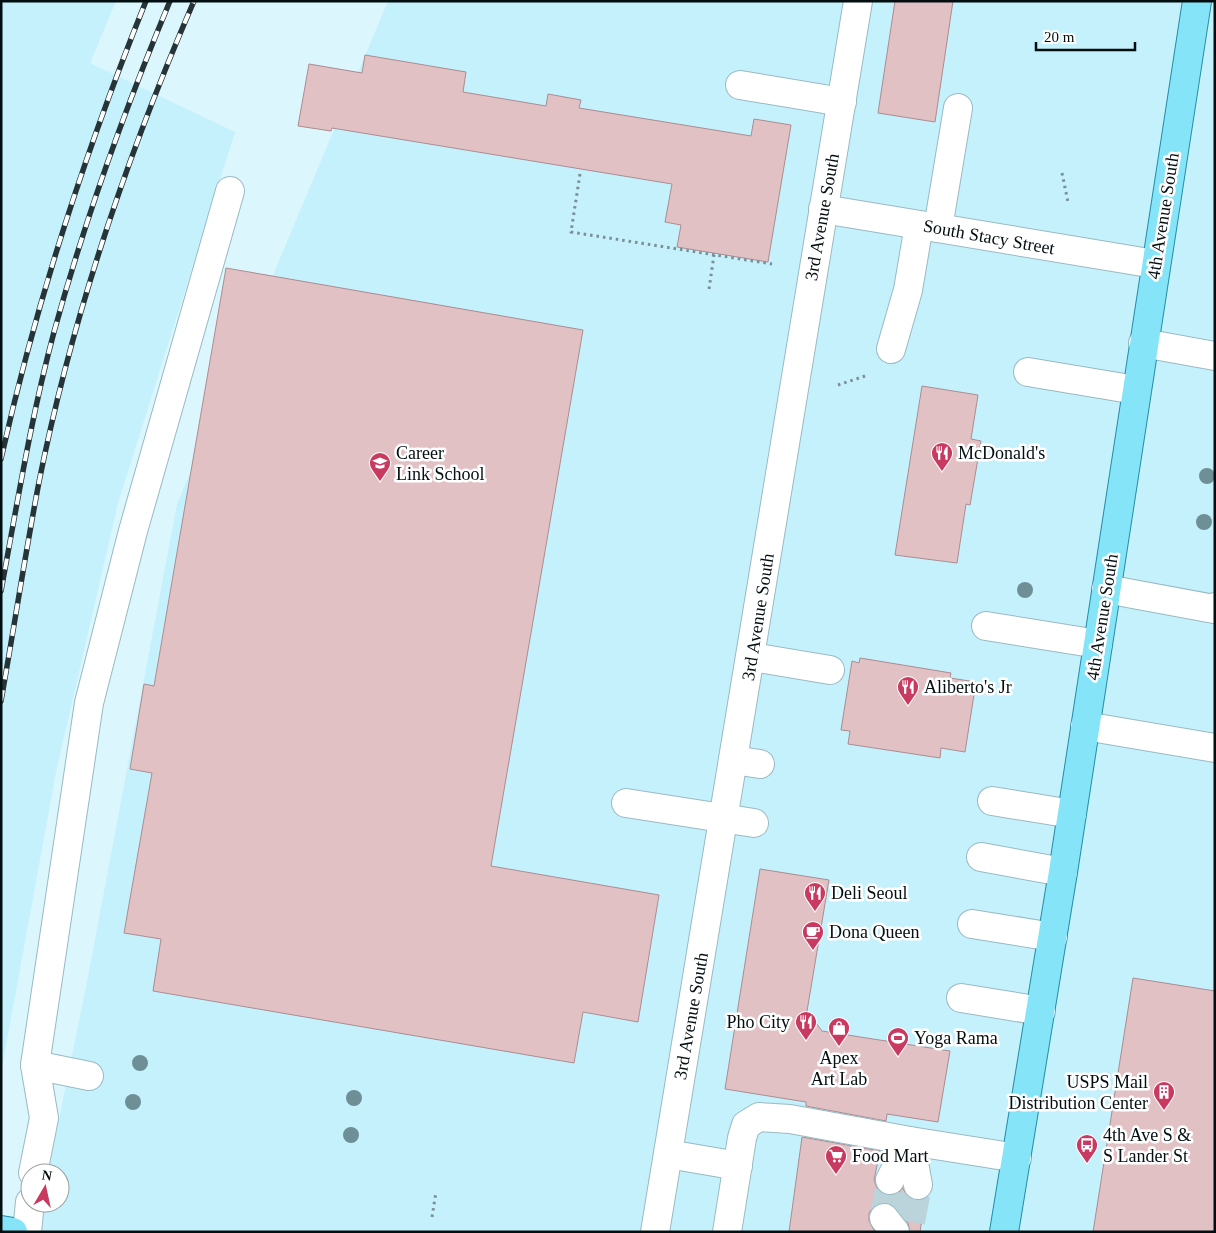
<svg xmlns="http://www.w3.org/2000/svg" width="1216" height="1233" viewBox="0 0 1216 1233" font-family="Georgia,serif">
  <style>
    .built { fill: #c5f1fd }
    .building { fill: #e2c1c5; stroke: #ab8c90 }
    .lines { fill: none; stroke-linecap: round; stroke-linejoin: round }
    .minor-tunnel { stroke: #bbd3da; stroke-width: 28; stroke-dasharray: 28 14; stroke-linecap: butt }
    .minor-casing { stroke: #99bac2; stroke-width: 30 }
    .major-casing { stroke: #228da4; stroke-width: 30 }
    .path { stroke: #7b8e94; stroke-width: 3; stroke-dasharray: 2.5 4; stroke-linecap: butt }
    .minor { stroke: #fff; stroke-width: 28 }
    .major { stroke: #85e4f8; stroke-width: 28 }
    .rail-casing { stroke: #263438; stroke-width: 5.5 }
    .rail { stroke: #fff; stroke-width: 4; stroke-dasharray: 11; stroke-linecap: butt }
    .tree { fill: #6f8f96 }
    .labels { text-anchor: middle; stroke-width: 5; stroke-linejoin: round; paint-order: stroke }
    .street-label { font-size: 18px; fill: #030e11; stroke: #fff }
    .poi-label { font-size: 18px; fill: #030e11; stroke: #fff; text-anchor: start }
  </style>
  <rect width="100%" height="100%" fill="#dbf6fd"/>
  <g class="built">
    <path d="M1,1h115l-26,62 145,69 -117,371 -62,269 -55,301z"/>
    <path d="M388,1h827v1231h-1179l6,-29h18v-30h-12l38,-186 91,-483z"/>
  </g>
  <g class="building">
    <path d="M895,1h58l-18,121 -57,-9z"/>
    <path d="M365,55l101,17 -3,20 83,14 2,-12 33,6 -2,8 172,28 3,-17 37,6 -23,137 -91,-15 4,-22 -16,-3 7,-38 -340,-56 -1,3 -33,-5 11,-62 53,9z"/>
    <path d="M226,268l357,62 -92,536 168,29 -21,127 -55,-10 -9,51 -421,-72 8,-52 -37,-6 28,-160 -22,-4 14,-85 10,2z"/>
    <path d="M922,386l56,9 -7,44 10,2 -11,64 -4,-1 -9,59 -62,-8z"/>
    <path d="M860,658l91,15 -1,5 26,4 -11,70 -24,-4 -1,10 -92,-14 2,-13 -9,-1 11,-69 7,2z"/>
    <path d="M760,869l69,11 -22,131 15,20 128,20 -12,71 -51,-8 -1,7 -80,-15v-4l-81,-13z"/>
    <path d="M1133,978l82,13v241h-122z"/>
    <path d="M802,1137l78,14 -6,29 3,8 5,6 8,2 8,-3 5,-5 3,7 6,4h13l-5,33h-10l-2,-9 -12,-15 -6,-4 -8,-1 -7,2 -6,8v8l6,11h-86z"/>
  </g>
  <g class="lines">
    <g class="minor-tunnel">
      <path d="M884,1218l6,-38"/>
      <path d="M911,1222l7,-37"/>
    </g>
    <g class="minor-casing">
      <g id="minor">
        <path d="M740,85l102,17"/>
        <path d="M823,209l332,55"/>
        <path d="M938,228l20,-120"/>
        <path d="M1143,343l72,13"/>
        <path d="M891,349l17,-59 11,-65"/>
        <path d="M1028,372l108,18"/>
        <path d="M1106,589l108,20 1,-2"/>
        <path d="M986,626l112,18"/>
        <path d="M752,657l78,13"/>
        <path d="M1085,726l130,22"/>
        <path d="M733,760l27,4"/>
        <path d="M992,801l80,13"/>
        <path d="M626,803l128,20"/>
        <path d="M981,857l82,15"/>
        <path d="M972,924l81,13"/>
        <path d="M961,998l80,13"/>
        <path d="M35,1065l54,11"/>
        <path d="M668,1154l70,12"/>
        <path d="M33,1173l11,-55 -9,-53 54,-362 44,-172 97,-340"/>
        <path d="M890,1180l20,-39 107,17"/>
        <path d="M884,1218l11,14"/>
        <path d="M27,1232l3,-30"/>
        <path d="M655,1232l203,-1231"/>
        <path d="M727,1232l15,-94 4,-13 13,-8 31,2 120,22 8,44"/>
      </g>
    </g>
    <g class="major-casing">
      <g id="major">
        <path d="M1,1230l12,2"/>
        <path d="M1004,1232l59,-360 134,-871"/>
      </g>
    </g>
    <g class="path">
      <path d="M1062,173l6,29"/>
      <path d="M580,174l-9,58 201,32"/>
      <path d="M709,289l5,-34"/>
      <path d="M838,385l30,-10"/>
      <path d="M432,1217l4,-25"/>
    </g>
    <use href="#minor" class="minor"/>
    <use href="#major" class="major"/>
    <g class="rail-casing">
      <g id="rail">
        <path d="M1,459c35,-157 85,-309 145,-458"/>
        <path d="M1,591c16,-86 30,-174 53,-259 31,-113 71,-223 116,-331"/>
        <path d="M1,701c13,-73 24,-146 38,-219 33,-165 88,-326 155,-481"/>
      </g>
    </g>
    <use href="#rail" class="rail"/>
  </g>
  <g class="tree">
    <circle cx="1207" cy="476" r="8"/>
    <circle cx="1204" cy="522" r="8"/>
    <circle cx="1025" cy="590" r="8"/>
    <circle cx="140" cy="1063" r="8"/>
    <circle cx="354" cy="1098" r="8"/>
    <circle cx="133" cy="1102" r="8"/>
    <circle cx="351" cy="1135" r="8"/>
  </g>
  <defs>
    <g id="restaurant-pin" transform="scale(1.125)"><path d="M0 17L-7.5 6A9.5 9.5 0 1 1 7.5 6Z" fill="#c93a60" stroke="#fff"/><path d="M-5-6h1v4h1v-4h1v4h1v-4h1v5L-1.5 .5V6h-2V.5L-5-1ZM5-6V6H3V1.5H1.5Q1.5-4 5-6Z" fill="#fff"/></g>
    <g id="school-pin" transform="scale(1.125)"><path d="M0 17L-7.5 6A9.5 9.5 0 1 1 7.5 6Z" fill="#c93a60" stroke="#fff"/><path d="M0-5L7-2L0 1L-7-2ZM-4 1L0 2.5L4 1V4Q0 6-4 4Z" fill="#fff"/></g>
    <g id="cafe-pin" transform="scale(1.125)"><path d="M0 17L-7.5 6A9.5 9.5 0 1 1 7.5 6Z" fill="#c93a60" stroke="#fff"/><path d="M-5.5-4.5H6V0H3Q3 3.5 0 3.5H-2.5Q-5.5 3.5-5.5 0ZM3-3.2v2h1.7v-2ZM-6 4.5H4V6H-6Z" fill="#fff"/></g>
    <g id="shop-pin" transform="scale(1.125)"><path d="M0 17L-7.5 6A9.5 9.5 0 1 1 7.5 6Z" fill="#c93a60" stroke="#fff"/><path d="M-5-2.5h2.3a2.7 3.5 0 0 1 5.4 0H5L5.5 6h-11ZM-1.5-2.5h3a1.5 2.3 0 0 0-3 0Z" fill="#fff"/></g>
    <g id="stadium-pin" transform="scale(1.125)"><path d="M0 17L-7.5 6A9.5 9.5 0 1 1 7.5 6Z" fill="#c93a60" stroke="#fff"/><path d="M0-5a6.5 5 0 1 0 0 10a6.5 5 0 1 0 0-10ZM-3.5-1.8h7v3.6h-7Z" fill="#fff"/></g>
    <g id="building-pin" transform="scale(1.125)"><path d="M0 17L-7.5 6A9.5 9.5 0 1 1 7.5 6Z" fill="#c93a60" stroke="#fff"/><path d="M-4-6H4V6H1V3H-1V6H-4ZM-2.5-4.3h1.7v1.8h-1.7ZM.8-4.3h1.7v1.8H.8ZM-2.5-1h1.7V.8h-1.7ZM.8-1h1.7V.8H.8Z" fill="#fff"/></g>
    <g id="bus-pin" transform="scale(1.125)"><path d="M0 17L-7.5 6A9.5 9.5 0 1 1 7.5 6Z" fill="#c93a60" stroke="#fff"/><path d="M-5-6H5V4H4V6H2V4H-2V6H-4V4H-5ZM-3.5-4V0h7V-4ZM-3.5 1.2v1.5H-2V1.2ZM2 1.2v1.5H3.5V1.2Z" fill="#fff"/></g>
    <g id="supermarket-pin" transform="scale(1.125)"><path d="M0 17L-7.5 6A9.5 9.5 0 1 1 7.5 6Z" fill="#c93a60" stroke="#fff"/><path d="M-6-5.5h2.5l.6 2H6L4.5 2H-2.5L-4.4-4H-6ZM-1.5 3.2a1.3 1.3 0 1 0 .1 0ZM3 3.2a1.3 1.3 0 1 0 .1 0Z" fill="#fff"/></g>
  </defs>
  <g fill-rule="evenodd">
    <use href="#restaurant-pin" x="942" y="453"/>
    <use href="#school-pin" x="380" y="463"/>
    <use href="#restaurant-pin" x="908" y="687"/>
    <use href="#restaurant-pin" x="815" y="893"/>
    <use href="#cafe-pin" x="813" y="932"/>
    <use href="#restaurant-pin" x="806" y="1022"/>
    <use href="#shop-pin" x="839" y="1028"/>
    <use href="#stadium-pin" x="898" y="1038"/>
    <use href="#building-pin" x="1164" y="1092"/>
    <use href="#bus-pin" x="1087" y="1145"/>
    <use href="#supermarket-pin" x="836" y="1156"/>
  </g>
  <g class="labels">
    <g class="street-label">
      <text transform="translate(1163 216) rotate(-81)" y="6">4th Avenue South</text>
      <text transform="translate(822 217) rotate(-80)" y="6">3rd Avenue South</text>
      <text transform="translate(989 237) rotate(10)" y="6">South Stacy Street</text>
      <text transform="translate(758 617) rotate(-81)" y="6">3rd Avenue South</text>
      <text transform="translate(1102 617) rotate(-81)" y="6">4th Avenue South</text>
      <text transform="translate(691 1016) rotate(-80)" y="6">3rd Avenue South</text>
    </g>
    <g class="poi-label">
      <text x="396" y="459">Career<tspan x="396" dy="21">Link School</tspan></text>
      <text x="958" y="459">McDonald's</text>
      <text x="924" y="693">Aliberto's Jr</text>
      <text x="831" y="899">Deli Seoul</text>
      <text x="829" y="938">Dona Queen</text>
      <text x="790" y="1028" text-anchor="end">Pho City</text>
      <text x="914" y="1044">Yoga Rama</text>
      <text x="839" y="1064" text-anchor="middle">Apex<tspan x="839" dy="21">Art Lab</tspan></text>
      <text x="1148" y="1088" text-anchor="end">USPS Mail<tspan x="1148" dy="21">Distribution Center</tspan></text>
      <text x="1103" y="1141">4th Ave S &amp;<tspan x="1103" dy="21">S Lander St</tspan></text>
      <text x="852" y="1162">Food Mart</text>
    </g>
  </g>
  <rect width="1216" height="1233" fill="none" stroke="#030e11" stroke-width="5"/>
  <g transform="translate(45 1188) rotate(9)"><circle r="24" fill="#ffffff" stroke="#9a9fa0"/>
  <path d="M0-4L9 19L0 12L-9 19Z" fill="#c93a60"/>
  <text y="-8" font-size="14" font-weight="bold" text-anchor="middle" fill="#030e11">N</text>
  </g>
  <path d="M1036 42v8h99v-8" fill="none" stroke="#030e11" stroke-width="2.5"/>
  <text x="1044" y="42" font-size="15" fill="#030e11" stroke="#ffffff" stroke-width="4" paint-order="stroke">20 m</text>
</svg>
